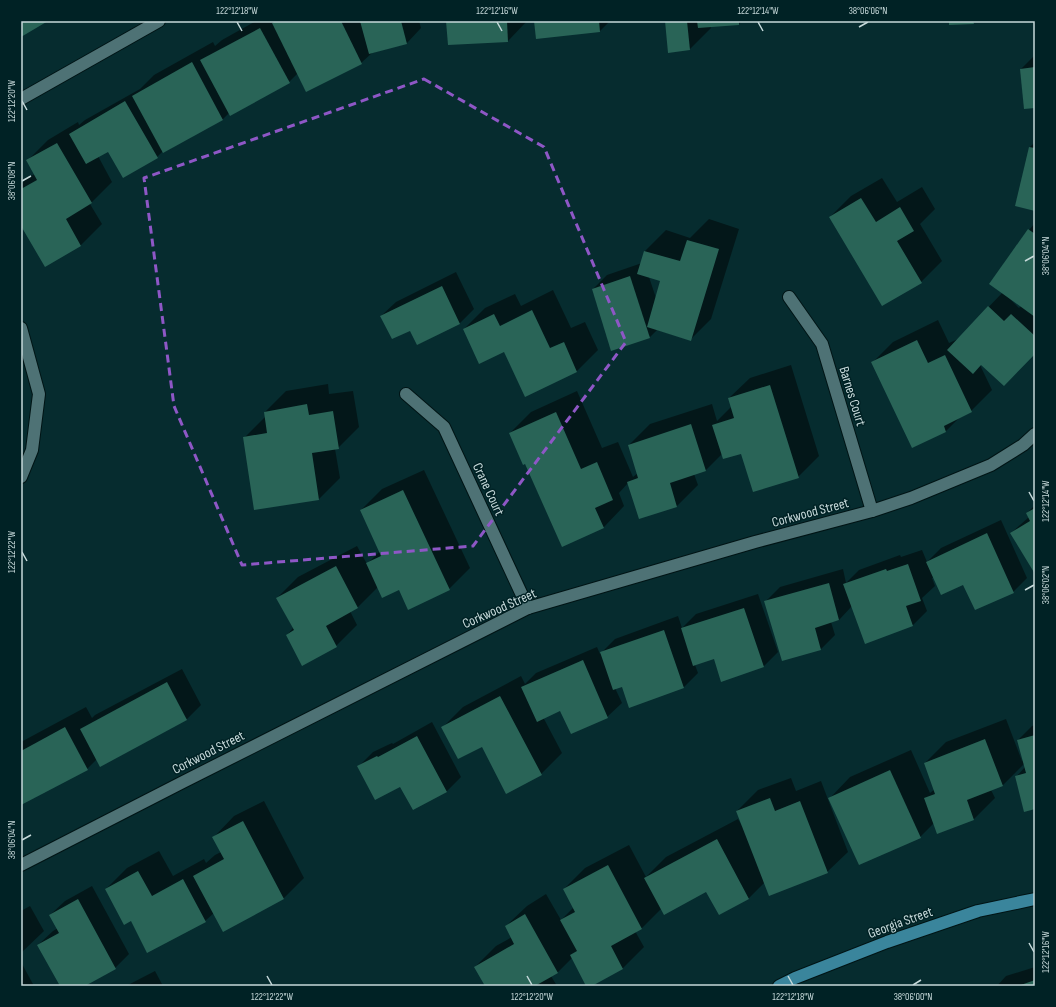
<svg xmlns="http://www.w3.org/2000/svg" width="1056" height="1007" viewBox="0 0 1056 1007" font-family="'Sofia Sans Condensed',sans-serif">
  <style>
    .shadow { fill: #0007; fill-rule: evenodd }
    .building { fill: #296457 }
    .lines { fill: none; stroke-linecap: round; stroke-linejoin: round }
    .minor-casing { stroke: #001415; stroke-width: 14 }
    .major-casing { stroke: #001415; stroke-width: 14 }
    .minor { stroke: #4e7275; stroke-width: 12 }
    .major { stroke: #3a859c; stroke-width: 12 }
    .marked { fill: none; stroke: #8e57c6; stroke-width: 3; stroke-dasharray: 8 5; stroke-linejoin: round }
    .ticks { fill: none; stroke: #c6d9da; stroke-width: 1.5 }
    .labels { text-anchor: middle; stroke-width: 3; stroke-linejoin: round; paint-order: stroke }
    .street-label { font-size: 14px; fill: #c6d9da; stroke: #002225 }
    .neatline { fill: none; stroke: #c6d9da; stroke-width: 1.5 }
    .ticks-label { font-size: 10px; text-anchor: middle; fill: #c6d9da }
  </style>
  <rect width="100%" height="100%" fill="#062c2f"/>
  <g class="shadow">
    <path d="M256,21h163l2,7 -14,15 -35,10 -11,10 -63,10 -9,9 -59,32 -1,-1 -6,6 -59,33 -1,-1 -6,6 -34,19 -15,-26 -10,6 14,26 -22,22 12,20 -21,21 -36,21 -24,-42v-40l6,-6 8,-4 -8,-13 21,-21 30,-18 1,3 6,-5 55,-31 14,-14 59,-33 2,4 7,-6z"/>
    <path d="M447,21h80l-19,20z"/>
    <path d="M535,21h75l-10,10 -63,6z"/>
    <path d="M666,21h76l-3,3 -29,2 1,2 -21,21z"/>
    <path d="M1035,55v52l-14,-38z"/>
    <path d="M1035,142v68l-5,-63z"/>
    <path d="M882,178l15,24 25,-15 13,22 -15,15 22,37 -21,21 -39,23 -52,-88 21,-21z"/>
    <path d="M709,219l30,10 -28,90 -21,21 -33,-10 -7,7 -57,-48 14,-14 35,-12 3,-12 21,-21 24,8zM649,277l12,3 -5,18z"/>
    <path d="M1035,223v130l-53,11 -2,1 12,25 -21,21 -12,7 -13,13 -33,16 -40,-85 20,-20 45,-22 11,23 9,-4 45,-47 26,-62zM1011,298l10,8 -2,2 -9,-9z"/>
    <path d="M456,272l18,37 -14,14 -42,21 -7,-15 -30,-13 15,-14z"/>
    <path d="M553,290l18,38 14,-6 13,28 -21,21 -52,24 -21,-44 -40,-22 21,-21 30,-14 6,12z"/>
    <path d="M791,365l28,91 -21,21 -56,-24 -20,1 -16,16 -12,4 4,11 -21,21 -37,12 -12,-35 -9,10 5,13 -20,21 -42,19 -37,-83 -15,-30 21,-21 46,-21 25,57 16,-6 15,35 5,-4 -9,-28 21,-21 62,-20 5,17 15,-15 -3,-8 21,-20z"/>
    <path d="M328,384l1,10 24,-3 6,36 -21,21 -3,1 5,29 -21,21 -75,-61 21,-21v-5l21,-21z"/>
    <path d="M424,470l46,98 -21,21h-50l-21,-2 -20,20 -8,4 7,14 -21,21 -49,-11 6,-7 -16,-30 21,-21 59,-31 10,18 13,-13 -19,-41 21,-21z"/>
    <path d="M1035,505v68l-24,-40 18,-16 -2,-4z"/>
    <path d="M1001,520l26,58 -14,14 -49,-8 -30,-7 -2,1 3,8 -13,12 5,13 -14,14 -61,-19 -13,14 -8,2 4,13 -14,14 -55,-48 14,-14 63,-18 3,14 13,-13 41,-15 1,2 21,-7 5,12 14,-14z"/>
    <path d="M758,594l20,58 -15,15 -49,-9 -19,7 3,8 -14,14 -61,-1 -8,2 7,15 -15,14 -47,-7 -17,7 19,36 -21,21 -98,-47 20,-20 58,-31 4,8 11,-11 61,-26 3,7 15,-15 63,-23 4,12 14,-14z"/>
    <path d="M182,669l19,36 -14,14 -87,46 -3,-6 -10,10 -66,35v-62l65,-35 6,11 3,-3z"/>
    <path d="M1006,719l16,42 1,-1 -5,-20 14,-14 3,-1v83l-19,-31 9,-10 -1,-3 -21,21 -12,5 4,8 -21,21 -36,14 -4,-10 -14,14 -90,-39 20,-21 61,-27 19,43 5,-4 -10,-26 21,-21z"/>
    <path d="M432,722l29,55 -14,14 -34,17 -12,-22 -43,-19 15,-15 19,-9 1,1z"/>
    <path d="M791,778l5,13 25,-10 27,71 -21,20 -62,10 -16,16 -30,16 -12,-23 -45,17 -20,20 -7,3 9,16 -21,21 -34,18h-2l-15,-28 -14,14 -7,4 6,10h-71l-11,-19 21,-21 16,-9 -6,-11 21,-20 19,-12 15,26 13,-13 -10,-18 21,-21 44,-23 17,32 20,-20 72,-38 4,7 1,-1 -6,-14 21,-21z"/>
    <path d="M264,801l40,77 -21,21 -69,14 -9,8 -74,-1 -25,-31 21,-21 32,-17 14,25 31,-17 2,4 9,-8 6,-3 -7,-15 20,-21z"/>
    <path d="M92,886l37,68 -14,14 -33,18h-21l-23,-41 15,-14 5,-3 -8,-13 15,-14z"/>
    <path d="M30,906l14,25 -23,22v-42z"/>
    <path d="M21,962l13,24h-13z"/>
    <path d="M1035,967v19h-38l9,-10z"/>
    <path d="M155,971l8,15h-37z"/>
  </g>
  <g class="building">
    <path d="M21,21h27l-27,16z"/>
    <path d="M276,21h65l21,43 -56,28 -34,-69z"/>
    <path d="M360,21h41l6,23 -38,10z"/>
    <path d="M446,21h61l1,21 -60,3z"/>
    <path d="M534,21h65l1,11 -64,7z"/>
    <path d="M665,21h22l3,29 -22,3z"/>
    <path d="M697,21h42v4l-41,3z"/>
    <path d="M949,21h24l1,3 -25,1z"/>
    <path d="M260,28l30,55 -60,33 -30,-56z"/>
    <path d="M192,62l31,58 -60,33 -31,-57z"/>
    <path d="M1035,67v41l-11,1 -4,-40z"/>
    <path d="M125,101l33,57 -35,20 -15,-26 -22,12 -17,-30z"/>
    <path d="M57,143l35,60 -26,16 15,27 -36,21 -24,-41v-37l16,-9 -11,-20z"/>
    <path d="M1029,147l6,1v63l-20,-5z"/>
    <path d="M861,198l15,24 24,-15 14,24 -17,10 25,42 -40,23 -53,-89z"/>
    <path d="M1028,229l7,5v83l-46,-33z"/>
    <path d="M687,240l32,9 -28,92 -44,-14 13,-46 -23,-7 7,-23 36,10z"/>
    <path d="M630,276l20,62 -39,13 -19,-62z"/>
    <path d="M442,286l18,38 -43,21 -7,-14 -18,8 -12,-23z"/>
    <path d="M988,306l16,15 7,-7 24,22v18l-31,32 -23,-21 -8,9 -26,-24z"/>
    <path d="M532,310l18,38 14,-6 13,30 -52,25 -21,-45 -25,12 -16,-35 31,-15 6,12z"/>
    <path d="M917,340l11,23 17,-8 27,57 -28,14 2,6 -34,16 -41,-86z"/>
    <path d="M770,385l29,93 -46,14 -12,-38 -18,5 -11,-34 22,-7 -6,-20z"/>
    <path d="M307,404l2,11 24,-4 6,38 -27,4 7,47 -65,10 -11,-73 24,-4 -3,-21z"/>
    <path d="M556,412l25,57 16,-7 16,38 -18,8 9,20 -42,19 -37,-83 -2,1 -14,-32z"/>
    <path d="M691,424l15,47 -36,12 7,24 -38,12 -12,-37 11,-4 -10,-33z"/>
    <path d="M403,490l47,100 -42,20 -9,-20 -17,8 -16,-35 15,-7 -21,-46z"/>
    <path d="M1035,508v66l-25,-41 20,-12 -4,-8z"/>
    <path d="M987,533l27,60 -39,17 -12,-25 -22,10 -15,-33z"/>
    <path d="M908,564l13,37 -15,5 7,20 -48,18 -22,-60 43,-15 1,2z"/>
    <path d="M336,566l22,42 -32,18 11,21 -35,19 -16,-31 8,-5 -18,-32z"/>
    <path d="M829,583l10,37 -24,8 6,22 -39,11 -18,-60z"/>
    <path d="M744,608l20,59 -43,15 -7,-23 -21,7 -12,-38z"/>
    <path d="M664,630l20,58 -55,20 -7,-21 -9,3 -13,-38z"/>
    <path d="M583,660l25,58 -37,16 -11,-23 -23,11 -16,-35z"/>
    <path d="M167,682l20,38 -87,47 -20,-38z"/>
    <path d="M500,696l42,79 -36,19 -24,-47 -24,12 -17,-32z"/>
    <path d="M65,727l23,43 -67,35v-54z"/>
    <path d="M1035,735v74l-11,3 -9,-36 11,-3 -9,-33z"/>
    <path d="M417,736l30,56 -34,18 -13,-23 -25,13 -18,-34 20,-10 1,1z"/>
    <path d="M985,739l18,47 -36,14 7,20 -37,14 -13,-36 11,-4 -11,-31z"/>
    <path d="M890,770l31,68 -62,27 -31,-67z"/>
    <path d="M770,798l5,13 25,-10 28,72 -59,23 -33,-85z"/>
    <path d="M243,821l41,78 -61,33 -30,-56 31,-17 -12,-22z"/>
    <path d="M717,839l32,60 -30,16 -13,-23 -42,23 -20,-37z"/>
    <path d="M608,865l34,64 -31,17 12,23 -31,17h-6l-16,-31 7,-4 -17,-31 15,-8 -12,-23z"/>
    <path d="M138,871l14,25 31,-17 23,43 -59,31 -16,-32 -7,4 -19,-36z"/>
    <path d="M78,899l38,70 -31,17h-25l-23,-41 22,-12 -10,-18z"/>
    <path d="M525,914l33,59 -23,13h-50l-11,-19 40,-23 -9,-18z"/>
    <path d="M1035,980v6h-17z"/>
  </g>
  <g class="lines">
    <g class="minor-casing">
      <g id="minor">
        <path d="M21,99l138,-78"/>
        <path d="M789,297l33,47 50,167"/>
        <path d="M21,328l18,66 -7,56 -11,27"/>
        <path d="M406,394l38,33 84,181"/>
        <path d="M21,865l162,-83 345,-174 227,-66 117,-31 39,-13 80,-33 32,-20 12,-11"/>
      </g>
    </g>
    <g class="major-casing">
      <path id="major" d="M779,986l16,-8 92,-36 91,-31 57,-12"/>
    </g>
    <use href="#minor" class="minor"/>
    <use href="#major" class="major"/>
  </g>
  <path class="marked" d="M424,79l120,68 82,195 -153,204 -231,19 -68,-159 -30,-228z"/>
  <path class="ticks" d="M237,22l5,9M497,22l5,9M758,22l5,9M859,27l9,-5M22,101l5,9M22,181l9,-5M1025,261l9,-5M1029,492l5,9M22,552l5,9M1025,590l9,-5M22,840l9,-5M1029,943l5,9M267,976l5,9M527,976l5,9M788,976l5,9M913,985l8,-5"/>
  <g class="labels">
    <g class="street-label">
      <text transform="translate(853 396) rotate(73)" y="5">Barnes Court</text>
      <text transform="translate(489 489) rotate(65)" y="5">Crane Court</text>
      <text transform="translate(810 512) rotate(-15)" y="5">Corkwood Street</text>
      <text transform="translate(499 608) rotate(-24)" y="5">Corkwood Street</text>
      <text transform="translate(208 752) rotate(-27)" y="5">Corkwood Street</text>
      <text transform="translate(900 922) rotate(-20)" y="5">Georgia Street</text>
    </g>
  </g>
  <rect width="1056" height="1007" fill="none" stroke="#002225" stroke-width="44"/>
  <rect x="22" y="22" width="1012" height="963" class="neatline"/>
  <g class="ticks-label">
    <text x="237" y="14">122°12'18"W</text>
    <text x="497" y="14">122°12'16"W</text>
    <text x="758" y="14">122°12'14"W</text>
    <text x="868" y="14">38°06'06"N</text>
    <text transform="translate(11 101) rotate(-90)" y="4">122°12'20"W</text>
    <text transform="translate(11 181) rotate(-90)" y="4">38°06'08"N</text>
    <text transform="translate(1045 256) rotate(-90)" y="4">38°06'04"N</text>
    <text transform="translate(1045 501) rotate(-90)" y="4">122°12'14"W</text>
    <text transform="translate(11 552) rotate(-90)" y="4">122°12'22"W</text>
    <text transform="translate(1045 585) rotate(-90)" y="4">38°06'02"N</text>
    <text transform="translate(11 840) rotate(-90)" y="4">38°06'04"N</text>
    <text transform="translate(1045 952) rotate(-90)" y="4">122°12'16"W</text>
    <text x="272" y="1000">122°12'22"W</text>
    <text x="532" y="1000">122°12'20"W</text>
    <text x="793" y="1000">122°12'18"W</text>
    <text x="913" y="1000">38°06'00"N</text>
  </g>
</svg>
